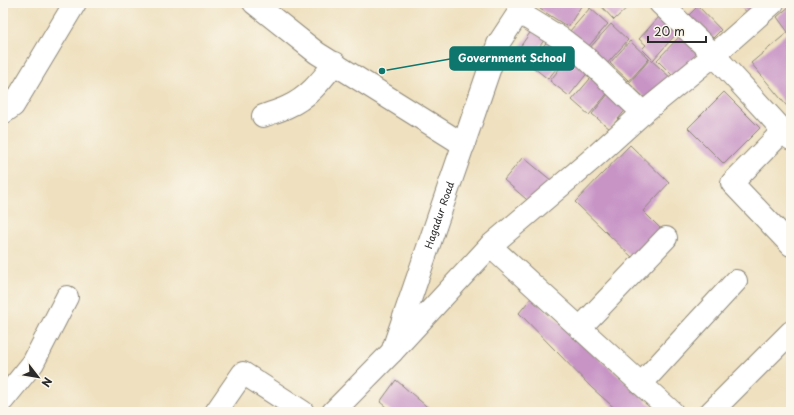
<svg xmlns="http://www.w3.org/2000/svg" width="794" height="415" viewBox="0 0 794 415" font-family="'Playpen Sans',sans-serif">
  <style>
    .building { fill: #c894c6 }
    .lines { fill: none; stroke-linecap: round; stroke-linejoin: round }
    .minor-casing { stroke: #8d8676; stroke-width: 24 }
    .minor { stroke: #fff; stroke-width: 22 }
    .labels { text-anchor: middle; stroke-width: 4; stroke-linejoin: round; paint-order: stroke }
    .street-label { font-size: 10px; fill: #2b2b2b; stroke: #fbf7ec }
    .leader { fill: none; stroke: #0f766e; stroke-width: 1.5 }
    .callout-dot { fill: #0f766e; stroke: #fbf7ec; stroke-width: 1.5 }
    .callout { fill: #0f766e; stroke: #0f766e; stroke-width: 1.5 }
    .callout-label { font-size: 11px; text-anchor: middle; font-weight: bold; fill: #fff }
  </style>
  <rect width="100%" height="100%" fill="#fbf7ec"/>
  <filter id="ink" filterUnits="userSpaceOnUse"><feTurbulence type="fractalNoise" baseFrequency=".025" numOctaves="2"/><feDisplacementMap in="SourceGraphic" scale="8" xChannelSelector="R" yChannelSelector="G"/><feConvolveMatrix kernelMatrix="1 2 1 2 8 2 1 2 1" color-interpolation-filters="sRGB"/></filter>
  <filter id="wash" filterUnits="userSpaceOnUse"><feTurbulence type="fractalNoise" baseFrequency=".012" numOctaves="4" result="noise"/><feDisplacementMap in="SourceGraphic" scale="16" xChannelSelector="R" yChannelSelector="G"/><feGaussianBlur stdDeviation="0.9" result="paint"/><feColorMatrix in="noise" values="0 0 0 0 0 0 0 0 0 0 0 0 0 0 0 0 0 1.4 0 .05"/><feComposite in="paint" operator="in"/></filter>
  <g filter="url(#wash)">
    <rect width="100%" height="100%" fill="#efe1c0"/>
    <g id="blocks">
      <g class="building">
        <path d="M543,3h40l-15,24 -28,-18z"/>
        <path d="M603,3h29l-18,17 -13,-14z"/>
        <path d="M737,3h26l-12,13z"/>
        <path d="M791,5v106l-40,-48 37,-31 -11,-15z"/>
        <path d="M698,6l23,24 -11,11 -23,-24z"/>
        <path d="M590,8l18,16 -21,24 -18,-16z"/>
        <path d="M659,17l18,16 -24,27 -11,-11 4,-4 -7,-6z"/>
        <path d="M611,24l17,16 -23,26 -17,-16z"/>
        <path d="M534,27l13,9 -19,27 -13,-9z"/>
        <path d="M681,35l18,17 -24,26 -18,-18z"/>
        <path d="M549,39l19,15 -20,25 -19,-15z"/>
        <path d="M630,41l19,18 -20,22 -19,-18z"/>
        <path d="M569,56l20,15 -20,25 -19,-15z"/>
        <path d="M650,59l22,20 -22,24 -21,-20z"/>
        <path d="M595,73l17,15 -23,27 -17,-15z"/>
        <path d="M613,88l18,15 -21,26 -18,-15z"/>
        <path d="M724,92l36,36 -36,36 -36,-36z"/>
        <path d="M630,145l39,38 -26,28 21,21 -28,29 -61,-59z"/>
        <path d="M523,157l29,24 -19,24 -29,-25z"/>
        <path d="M532,297l126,115h-39l-27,-24 -73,-75z"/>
        <path d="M396,380l37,32h-41l-12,-10z"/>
      </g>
    </g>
  </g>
  <g filter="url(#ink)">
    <use href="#blocks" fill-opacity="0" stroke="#8d8676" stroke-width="1"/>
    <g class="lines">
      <g class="minor-casing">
        <g id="minor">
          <path d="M254,3l63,50 147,92"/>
          <path d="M660,3l54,52 77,84"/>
          <path d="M518,12l44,27 22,17 59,57"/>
          <path d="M3,113l10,-7 62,-103"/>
          <path d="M263,116c8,-3 16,-5 24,-9 21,-9 34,-26 48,-44"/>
          <path d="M783,131l-51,52 59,62"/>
          <path d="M490,246l182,166"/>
          <path d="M580,328l86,-90"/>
          <path d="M392,352l98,-106 101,-86 52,-47 71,-58 59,-52"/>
          <path d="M641,384l95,-103"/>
          <path d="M3,400l30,-37 34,-66"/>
          <path d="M216,412l27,-39 60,39"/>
          <path id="s1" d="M333,412l59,-60 106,-308 27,-41"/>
          <path d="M711,412l80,-80"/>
        </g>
      </g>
      <use href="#minor" class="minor"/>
    </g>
  </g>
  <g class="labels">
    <g class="street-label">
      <text dy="4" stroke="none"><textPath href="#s1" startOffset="229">Hagadur Road</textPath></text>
    </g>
  </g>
  <path class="leader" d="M382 71L450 59"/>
  <circle class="callout-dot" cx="382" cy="71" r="4"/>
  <rect class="callout" x="450" y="47" width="124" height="23" rx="4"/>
  <g class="callout-label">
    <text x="512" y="62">Government School</text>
  </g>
  <rect width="794" height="415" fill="none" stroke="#fbf7ec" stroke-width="16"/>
  <g transform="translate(38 377) rotate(121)" stroke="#fbf7ec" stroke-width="3" paint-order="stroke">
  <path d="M0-3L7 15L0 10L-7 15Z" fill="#2b2b2b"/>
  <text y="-6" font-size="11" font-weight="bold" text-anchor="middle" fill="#2b2b2b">N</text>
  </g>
  <path d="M648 36v6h58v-6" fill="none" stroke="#2b2b2b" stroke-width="2"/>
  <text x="654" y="36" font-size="12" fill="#2b2b2b" stroke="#fbf7ec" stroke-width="3" paint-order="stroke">20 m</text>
</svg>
